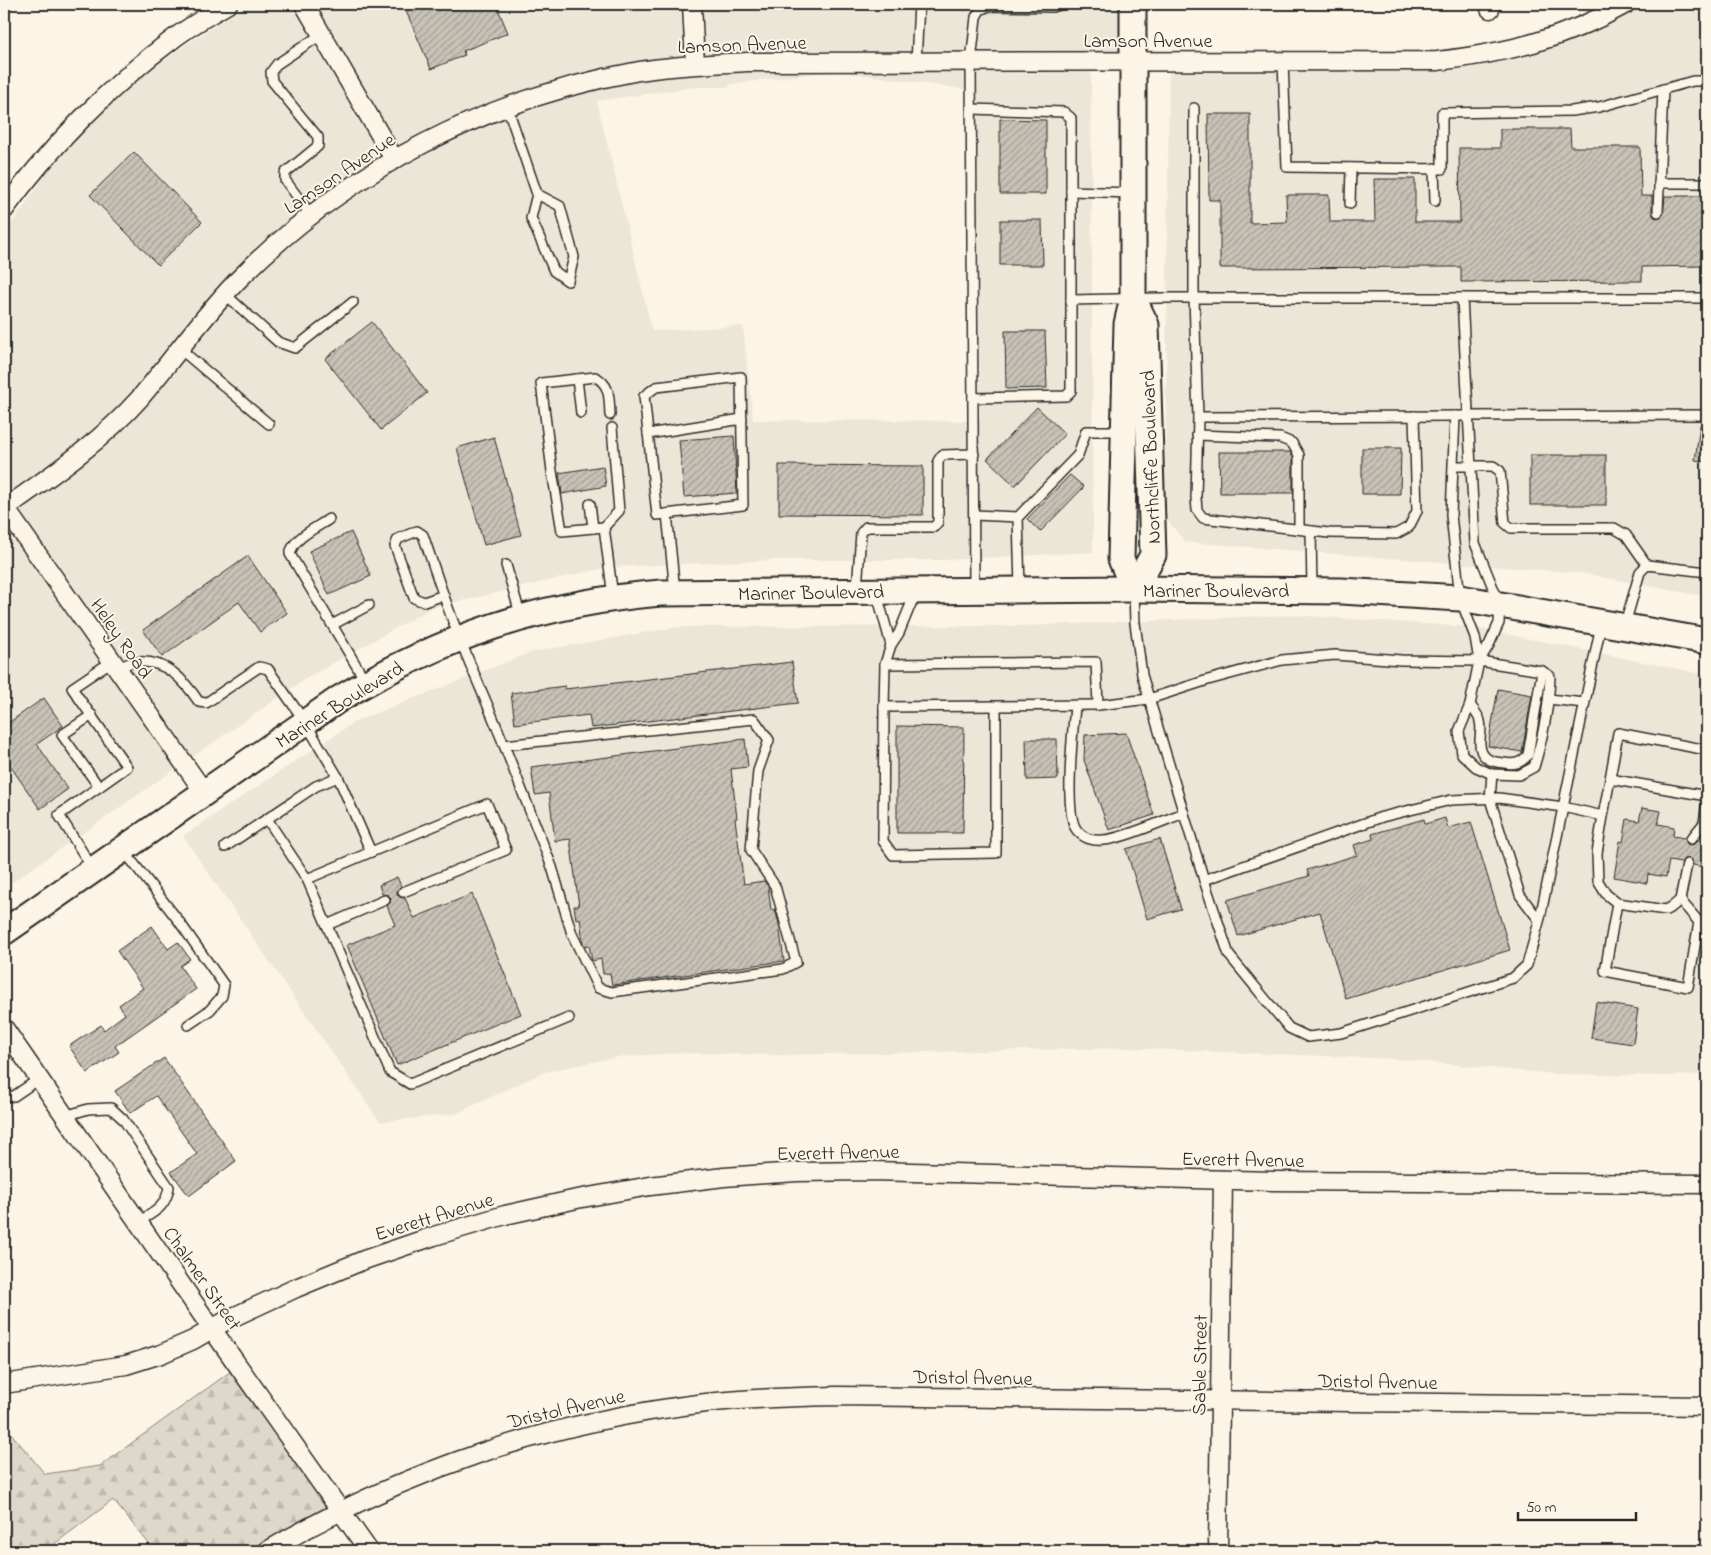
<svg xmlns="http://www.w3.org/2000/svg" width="1711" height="1555" viewBox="0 0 1711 1555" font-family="'Indie Flower',sans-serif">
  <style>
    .built { fill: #ece6d7; fill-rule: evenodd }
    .forest { fill: url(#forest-firs); stroke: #84827a }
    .building { fill: url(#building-hatch); stroke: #2b2b2b }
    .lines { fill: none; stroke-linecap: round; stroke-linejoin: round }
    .lane-casing { stroke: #2b2b2b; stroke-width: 12 }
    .street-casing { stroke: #2b2b2b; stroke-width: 21 }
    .secondary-casing { stroke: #2b2b2b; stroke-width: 29 }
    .lane { stroke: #fcf5e5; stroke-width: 9 }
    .street { stroke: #fcf5e5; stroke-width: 18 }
    .secondary { stroke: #fcf5e5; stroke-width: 25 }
    .labels { text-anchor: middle; stroke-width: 4; stroke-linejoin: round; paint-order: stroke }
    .street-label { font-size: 20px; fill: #2b2b2b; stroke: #fcf5e5 }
  </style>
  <defs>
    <pattern id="forest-firs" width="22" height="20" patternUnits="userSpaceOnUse" patternTransform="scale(1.25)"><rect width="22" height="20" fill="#ded8ca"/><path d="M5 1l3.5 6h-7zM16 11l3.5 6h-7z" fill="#bfbaae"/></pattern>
    <pattern id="building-hatch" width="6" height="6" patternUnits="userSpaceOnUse" patternTransform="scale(1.25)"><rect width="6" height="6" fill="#c8c3b7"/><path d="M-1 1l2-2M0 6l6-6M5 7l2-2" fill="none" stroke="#a39f95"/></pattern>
  </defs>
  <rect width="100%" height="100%" fill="#fcf5e5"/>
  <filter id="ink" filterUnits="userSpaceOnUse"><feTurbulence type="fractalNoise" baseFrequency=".02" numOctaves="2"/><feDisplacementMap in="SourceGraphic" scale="10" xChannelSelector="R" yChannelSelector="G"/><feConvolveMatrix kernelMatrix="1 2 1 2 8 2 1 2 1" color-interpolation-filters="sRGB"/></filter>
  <g filter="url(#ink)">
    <g class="built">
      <path d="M247,4h877v55h-33l2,493 -151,8h-167l-167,7 -177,41 -129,73 -298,207v-653l87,-127zM837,71l140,20 3,330 -227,-1 -10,-94 -91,5 -55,-230 97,-14h35l1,-3z"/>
      <path d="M1628,4h79v593l-126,-24 -396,-31 -20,-25 4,-458 311,-6z"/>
      <path d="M1292,615l179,12 236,48v400l-43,1 -110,-2 -159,-15 -268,-11 -345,7 -105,-2 -59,4 -74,15 -89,42 -75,8 -197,-286 173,-115 176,-69 145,-25 346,-1z"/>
    </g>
    <path class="forest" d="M234,1369l104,144 -61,38h-122l-42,-51 -68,51h-41v-126l41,49 55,-8z"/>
    <g class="building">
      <path d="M403,4h93l12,29 -45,18 2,4 -34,14z"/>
      <path d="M1208,114h42v109l37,-1 -1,-27h43l1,27h45l-1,-43h41v43h45l-1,-74h41v-19h70l1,18h69l1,49h11v16l2,5 4,1 5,-3 2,-19h42v70l-65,1v14l-181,1v-15l-241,1v-68h-11z"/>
      <path d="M1000,119l46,1v74h-46z"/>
      <path d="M134,152l68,70 -44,43 -68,-70z"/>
      <path d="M1000,220h42l1,45h-43z"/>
      <path d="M372,322l55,71 -46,37 -56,-71z"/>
      <path d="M1005,331h40l2,57 -41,1z"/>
      <path d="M1037,407l28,27 -50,52 -28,-27z"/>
      <path d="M1700,425h7v37l-12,-2z"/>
      <path d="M734,436l3,57 -53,4 -5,-57z"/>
      <path d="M494,437l27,98 -37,10 -27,-97z"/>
      <path d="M1362,448h39l-1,46h-38z"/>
      <path d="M1219,452h71l3,5v36h-73z"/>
      <rect x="1530" y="455" width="76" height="50"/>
      <path d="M779,465l144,1v49l-144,-1z"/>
      <path d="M603,466l3,20 -44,8 -3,-21z"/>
      <path d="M1070,475l14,12 -44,45 -13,-13z"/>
      <path d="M351,532l20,44 -42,19 -20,-44z"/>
      <path d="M248,556l39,57 -27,19 -21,-30 -77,55 -19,-27z"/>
      <path d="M792,662l6,41 -207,25 -2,-13 -74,9 -4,-31 54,-7v3z"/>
      <path d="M1498,689l34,6 -10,57 -34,-6z"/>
      <path d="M44,698l19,28 -26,18 31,45 -28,20 -36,-52v-31z"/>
      <path d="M897,726l67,1 -1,106h-66z"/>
      <path d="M1126,733l28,82 -45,15 -25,-70 1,-25z"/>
      <path d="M745,739l3,28 -17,2 6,49 -2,1 9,65 20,-3 4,5 3,24 4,-1 4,15 5,37 -172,24 -2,-12 -7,1 -2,-15 -9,2 -3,-16 -5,1 -1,-3 -3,-25 -4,1 -2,-13h5l-9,-67 -15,2 -6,-48 -14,2 -4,-28z"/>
      <path d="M1026,739h31l1,40 -31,1z"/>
      <path d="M1642,808l19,3 -3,13 16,3 -1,9 12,2 2,6 6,1 5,-5 9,2v26l-14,-3 -2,-5 -6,-2 -4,5 -12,-2 -3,16 -18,-3 -1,9 -33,-6 6,-36 3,1 4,-23 12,2z"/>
      <path d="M1445,818l3,10 23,-6 39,128 -164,49 -26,-87 -82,24 -11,-36 82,-24 -2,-6 50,-15 -3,-10 19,-6 -1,-5 52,-15 1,5z"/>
      <path d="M1160,839l21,70 -34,10 -21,-70z"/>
      <path d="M397,877l4,9 -4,5v4l5,3h3l9,20 58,-24 49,120 -124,51 -50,-120 48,-20 -8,-19 3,-3 1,-5 -3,-3 -6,-1 -3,-9z"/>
      <path d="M152,926l16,23 10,-7 12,17 -10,7 16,23 -81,57 4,6 -32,21 -18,-27 32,-21 3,5 21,-16 -6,-9 24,-17 -26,-37z"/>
      <path d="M1596,1002l42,7 -5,35 -42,-6z"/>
      <path d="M164,1058l72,103 -47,35 -18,-24 26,-18 -41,-58 -26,17 -15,-22z"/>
    </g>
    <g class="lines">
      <g class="lane-casing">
        <g id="lane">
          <path d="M1283,61l4,106 155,2v-56l130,-2 27,-4 94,-26h14"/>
          <path d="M916,62l3,-58"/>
          <path d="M507,106l30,88 -6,24 23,53 14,10 6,-24 -14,-51 -23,-12"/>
          <path d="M1194,108v190l4,119 509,-2"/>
          <path d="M971,109l93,3 7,6v273l-5,5 -93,2"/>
          <path d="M1434,168l1,33"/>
          <path d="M1659,183h48"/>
          <path d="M1071,191l60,2"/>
          <path d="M1350,204l1,-36"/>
          <path d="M1658,212l5,-123"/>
          <path d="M311,215l-26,-35v-7l33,-27v-9l-46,-56 -1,-9 6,-8 45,-30"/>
          <path d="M225,294l53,48 17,6 58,-46"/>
          <path d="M1071,300l89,-2h547"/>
          <path d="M180,349l89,75"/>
          <path d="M741,377l2,128 -86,10 -13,-119 12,-9z"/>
          <path d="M577,379l4,34"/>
          <path d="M1455,416l-4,99 9,83 15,39 4,24 10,-16 10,-22 1,-18 -25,-62 -13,-245"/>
          <path d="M1198,417l-2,81 1,12 6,8 126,15 67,1 13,-7 8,-16 -3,-95"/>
          <path d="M612,428l7,83 -15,16 9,70"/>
          <path d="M648,434l94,-15"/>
          <path d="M1197,435l83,3 12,5 7,12v74"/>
          <path d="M1454,466h39l7,5 5,52 6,5h103l12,7 21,30"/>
          <path d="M590,504l3,24"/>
          <path d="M667,514l8,77"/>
          <path d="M974,515l44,2 60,-62 8,-24h38"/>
          <path d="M1018,517l2,72"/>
          <path d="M329,519c-14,10 -35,18 -39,35l76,128"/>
          <path d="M604,527l-42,4 -10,-60 -11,-88 54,-6c16,7 14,23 15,38"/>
          <path d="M1311,531l1,59"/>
          <path d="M506,565l15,52"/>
          <path d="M974,588l-3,-526 5,-45 4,-7 9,-4 64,1 9,-3"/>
          <path d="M857,589l4,-56 5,-6h68l4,-5v-61l4,-6 32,-1"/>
          <path d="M1134,591l1,32 7,52 62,205 25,75 60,73 19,9 33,-4 172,-55 14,-13 13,-47 61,-293"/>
          <path d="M877,594l14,51"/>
          <path d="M915,594l-16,39 -8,12 -6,19 211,-2 2,43 51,-6 59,-19 74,-20 53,-5 66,5 78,1 63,10 8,5c-1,31 -7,61 -16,91l-15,8 -27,-1 -16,-7 -14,-13 -3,-23 11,-26 9,-44"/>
          <path d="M444,595l-20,7 -10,-4 -19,-52 3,-7 19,-8 6,4c12,35 23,70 37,104 14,36 30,70 44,106l48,122 20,67 26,54 14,4 171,-23 13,-7 -21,-76 -24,-36 7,-79 11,-31 -15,-21 -250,26"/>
          <path d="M1625,624l15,-52 7,-7 60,7"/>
          <path d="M332,625l37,-20"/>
          <path d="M885,664l-1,43 214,-2"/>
          <path d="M117,668c6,-2 13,-6 19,-6 30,-3 48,18 63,40l7,1 53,-36 9,2 37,53 33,55 33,75 -64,27 83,193 20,12 159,-66"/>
          <path d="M1549,699l35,4"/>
          <path d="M1470,705c4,5 9,11 10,16 2,8 0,13 0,20 -1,17 10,21 24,22 11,2 17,0 24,-8l14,-84"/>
          <path d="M1075,706c-2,24 -11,105 1,123 6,9 17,12 27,11 20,-1 61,-20 81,-27"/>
          <path d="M884,707l-1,134 10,14 103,-2v-146"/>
          <path d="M92,715l-30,20 37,52"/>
          <path d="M1492,774l-2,25 30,96 19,25"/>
          <path d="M1610,779l8,-46 89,17"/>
          <path d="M1603,816l-6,37 1,28 8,13 11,9 49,7 7,-4 7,-6 7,-36"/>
          <path d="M267,819l40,60"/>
          <path d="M1691,839l13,-16 3,-22"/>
          <path d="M225,847l91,-61 22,-9"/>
          <path d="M124,851l54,69 46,65 -2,11 -12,14 -22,15"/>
          <path d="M371,852l116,-48 19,46 -103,42"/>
          <path d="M93,869l-34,-54 68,-48 -55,-79 40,-27"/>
          <path d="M1204,880l178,-63 69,-17 48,-2 64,9 40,9 7,-37 97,17"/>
          <path d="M1617,903l-12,68 83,16 11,-65 -19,-22"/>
          <path d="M327,925l58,-25"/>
          <path d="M4,1097l10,-1 25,-17"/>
          <path d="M65,1116l23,-7 23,-1 12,11 46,68c-3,21 -15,25 -31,35"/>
        </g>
      </g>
      <g class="street-casing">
        <g id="street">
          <path d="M304,4l90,155"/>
          <path d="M692,4l3,60"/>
          <path d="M1489,4l1,5"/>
          <path d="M4,210c44,-61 108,-126 169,-171 17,-13 36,-24 55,-35"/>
          <path d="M5,508l199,284"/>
          <path d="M4,509c48,-34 97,-67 136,-111 34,-40 64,-84 101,-121 109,-109 247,-179 398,-206 36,-6 72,-7 108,-9l690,-1c70,-8 127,-22 189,-57"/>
          <path d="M4,1028l208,301 157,222"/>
          <path d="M4,1384l122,-19 35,-11 32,-14 36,-21 67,-31 68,-28 70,-24 71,-21 72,-16 73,-13 74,-9 73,-5 74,-1 403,10 433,3"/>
          <path d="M267,1551c138,-81 280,-129 439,-148 44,-5 88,-6 132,-7l869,10"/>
          <path d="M1218,1551l5,-371"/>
        </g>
      </g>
      <g class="secondary-casing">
        <g id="secondary">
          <path d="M1133,4v294l-6,26 -6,235 13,30"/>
          <path d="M1133,298l13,27 7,230 -19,34"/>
          <path d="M4,932l335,-233c102,-62 202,-96 322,-106l473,-4 207,2 119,7 247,43"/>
        </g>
      </g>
      <use href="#lane" class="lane"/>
      <use href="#street" class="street"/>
      <use href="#secondary" class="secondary"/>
    </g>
  </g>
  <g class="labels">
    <g class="street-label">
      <text x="1148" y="47">Lamson Avenue</text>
      <text transform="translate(742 44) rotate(-2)" y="7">Lamson Avenue</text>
      <text transform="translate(339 173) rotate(-34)" y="7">Lamson Avenue</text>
      <text transform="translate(1150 457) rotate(-92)" y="7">Northcliffe Boulevard</text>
      <text x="1216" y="597">Mariner Boulevard</text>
      <text transform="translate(811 592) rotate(-1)" y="7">Mariner Boulevard</text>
      <text transform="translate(122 638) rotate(55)" y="7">Heley Road</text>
      <text transform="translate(339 704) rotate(-32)" y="7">Mariner Boulevard</text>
      <text transform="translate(838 1152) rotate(-1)" y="7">Everett Avenue</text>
      <text transform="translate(1243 1159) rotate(1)" y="7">Everett Avenue</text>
      <text transform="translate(434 1216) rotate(-17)" y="7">Everett Avenue</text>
      <text transform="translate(203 1278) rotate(55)" y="7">Chalmer Street</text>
      <text transform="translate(1199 1365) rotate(-89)" y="7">Sable Street</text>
      <text transform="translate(973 1377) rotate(1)" y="7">Dristol Avenue</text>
      <text transform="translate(1378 1381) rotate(1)" y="7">Dristol Avenue</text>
      <text transform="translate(566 1408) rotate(-13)" y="7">Dristol Avenue</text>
    </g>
  </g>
  <rect width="1711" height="1555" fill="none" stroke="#fcf5e5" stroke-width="20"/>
  <rect x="10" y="10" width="1691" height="1535" fill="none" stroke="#2b2b2b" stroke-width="2" filter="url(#ink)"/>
  <path d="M1518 1512v8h118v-8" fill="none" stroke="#2b2b2b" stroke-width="2.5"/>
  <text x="1526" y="1512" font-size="15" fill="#2b2b2b" stroke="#fcf5e5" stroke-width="4" paint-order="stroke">50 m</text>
</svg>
